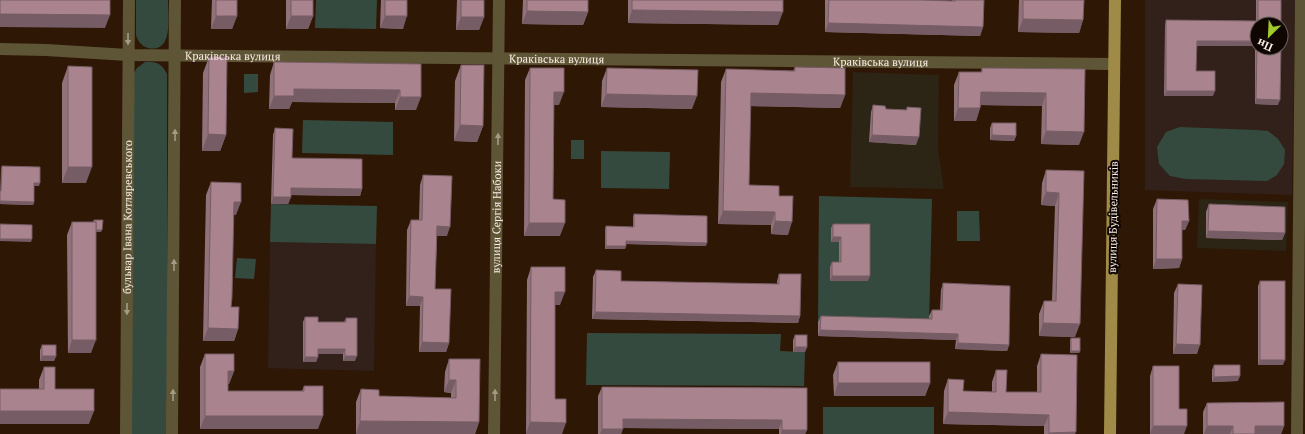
<svg xmlns="http://www.w3.org/2000/svg" width="1305" height="434" viewBox="0 0 1305 434" font-family="'PT Serif',serif">
  <style>
    .commercial { fill: #2c2414 }
    .education { fill: #32201b; fill-rule: evenodd }
    .green { fill: #354a3e }
    .lines { fill: none; stroke-linecap: round; stroke-linejoin: round }
    .minor { stroke: #5e5536; stroke-width: 12 }
    .major { stroke: #9f8b47; stroke-width: 12 }
    .wall { fill: #91727b }
    .shaded-wall { fill: #765c64 }
    .building { fill: #a9848f; stroke: #765c64 }
    .oneway { fill: #a69a86 }
    .labels { text-anchor: middle; stroke-width: 4; stroke-linejoin: round; paint-order: stroke }
    .street-label { font-size: 11px; fill: #fdefe7; stroke: #0f0602 }
  </style>
  <rect width="100%" height="100%" fill="#2f1706"/>
  <g class="commercial">
    <path d="M853,72l86,3 -1,74 6,40 -94,-2z"/>
    <path d="M1199,199l89,3 -2,49 -89,-3z"/>
  </g>
  <g class="education">
    <path d="M1145,0h150l-3,195 -147,-5zM1257,24h24v24h-24z"/>
    <path d="M270,242l106,2 -2,127 -106,-3z"/>
  </g>
  <g class="green">
    <path d="M136,0h32c0,15 6,54 -20,48 -7,-2 -10,-7 -12,-13z"/>
    <path d="M316,0h61l-1,29 -61,-1z"/>
    <path d="M145,62c11,-1 17,2 22,12v360h-36l3,-361 3,-5z"/>
    <path d="M244,74h14v18l-14,1z"/>
    <path d="M303,120l90,2v33l-91,-2z"/>
    <path d="M1180,127l76,3 12,1 10,8 7,11 -1,14 -7,11 -10,6 -81,-2 -16,-3 -11,-12 -2,-17 9,-15z"/>
    <rect x="571" y="140" width="13" height="19"/>
    <path d="M601,151l69,1 -1,37 -68,-1z"/>
    <path d="M819,196l113,3 -3,126 -111,-3z"/>
    <path d="M271,204l106,2 -1,38 -106,-2z"/>
    <path d="M957,211h22l1,30h-23z"/>
    <path d="M237,258l19,1 -2,20 -19,-1z"/>
    <path d="M587,333l194,1 -1,17 25,1 -1,34 -218,-1z"/>
    <rect x="823" y="407" width="111" height="27"/>
  </g>
  <g class="lines">
    <g class="minor">
      <path id="s1" d="M0,49l46,1 82,5 986,9"/>
      <path id="s2" d="M126,434l3,-434"/>
      <path d="M172,434l3,-434"/>
      <path id="s3" d="M494,434l5,-434"/>
      <path d="M1297,434l4,-434"/>
    </g>
    <path class="major" d="M1110,434l5,-434"/>
  </g>
  <g class="wall">
    <path d="M212,0h25v16l-5,13h-21z"/>
    <path d="M286,0h27v16l-5,13h-22z"/>
    <path d="M381,0h26l-4,29 -23,-1z"/>
    <path d="M457,0h27v17l-5,13h-23z"/>
    <path d="M523,0h65v12l-5,13 -61,-1z"/>
    <path d="M628,0h155l-5,25 -150,-2z"/>
    <path d="M825,0h94l33,1v-1h32l-1,27 -3,9 -155,-4z"/>
    <path d="M1019,0h65l-1,20 -4,13 -61,-1z"/>
    <path d="M1256,0h25l-3,105 -23,-1v-58h-59v25l17,25h-49l1,-71 1,-5 90,1z"/>
    <path d="M209,57l17,78 -6,16h-18l1,-78z"/>
    <path d="M274,62l147,2 -5,46h-21v-7l-103,-1 -3,7h-20l1,-34z"/>
    <path d="M461,65l22,61 -6,16 -23,-1 1,-60z"/>
    <path d="M68,66l18,117h-24v-100z"/>
    <path d="M795,67l50,28 -5,13 -90,-2 -1,79 30,11 9,39 -17,-1v-9l-53,-1 3,-142 5,-13 67,2z"/>
    <path d="M530,68l29,37h-5l-1,94 7,37h-36l1,-156z"/>
    <path d="M607,68l85,41 -91,-2 1,-26z"/>
    <path d="M982,68l103,1 -6,76 -38,-1 1,-38 -61,-1 -5,16h-22v-36l5,-13h22z"/>
    <path d="M873,105l13,4 20,1 1,-3 9,38 -47,-3 2,-30z"/>
    <path d="M992,123l24,13 -2,5 -24,-1v-12z"/>
    <path d="M275,128l17,30 70,31 -2,7 -69,-1v2l-3,7h-17l2,-69z"/>
    <path d="M2,166l37,20h-5v16l-1,3 -33,-1 1,-35z"/>
    <path d="M1046,170l38,1 -9,166 -36,-1v-22l5,-13h8l3,-95 -14,-1 1,-22z"/>
    <path d="M423,175l24,61h-10l-2,53 14,54 -3,9h-27l1,-46h-14l1,-76 4,-10h8l1,-35z"/>
    <path d="M211,182l25,33h-3l-2,92 7,22 -4,12h-31l3,-146z"/>
    <path d="M1157,199l32,22 -4,9h-3v29l-3,9 -26,1v-60z"/>
    <path d="M1209,204l76,29 -3,7 -76,-2v-26z"/>
    <path d="M634,214l72,32 -80,-2 -1,5h-20v-20l1,-3 27,1v-10z"/>
    <path d="M94,220l7,12h-5l-5,121h-23l-1,-118 5,-13h21z"/>
    <path d="M833,224l35,57h-38v-14l2,-5h7v-20h-8v-14z"/>
    <path d="M531,267l29,38h-5v94l7,35h-36l1,-154z"/>
    <path d="M596,270l25,11 156,3v-3l2,-7 21,42 -2,7 -206,-4 1,-42z"/>
    <path d="M1260,281l23,84h-25v-79z"/>
    <path d="M943,283l66,62 -2,6 -52,-2 1,-9 -138,-4v-14l3,-6 108,3v-3l3,-6h8l1,-20z"/>
    <path d="M1178,284l19,70h-24l1,-61z"/>
    <path d="M305,317l13,5h26l2,-4 9,43h-12v-7h-25v3l-2,5h-13v-40z"/>
    <path d="M795,335l12,12 -2,5h-12v-12z"/>
    <path d="M1071,338l9,13 -1,2h-9v-13z"/>
    <path d="M42,345l14,11 -2,5h-14v-11z"/>
    <path d="M205,354l29,17 -5,13h-1v7h74l2,-5 14,43h-118v-62z"/>
    <path d="M1041,354l34,80h-31v-8l-101,-2 1,-33 4,-12 15,12 29,1v-10l4,-12 10,22h31v-26z"/>
    <path d="M449,359l30,63 -4,12h-119v-32l5,-13 18,7 72,2v-5l-7,-1 1,-20z"/>
    <path d="M838,362l92,21 -5,13h-91l-1,-21z"/>
    <path d="M1214,365l24,16 -26,1v-12z"/>
    <path d="M1153,366l31,68h-34v-58z"/>
    <path d="M44,367l11,22 34,35 -50,-35v-9z"/>
    <path d="M602,387l205,1v42l-2,4h-26v-5l-156,-1 -2,6h-23v-38z"/>
    <path d="M1207,403l77,23 -3,8h-78v-22z"/>
  </g>
  <g class="shaded-wall">
    <path d="M632,10l151,2 -5,13 -150,-2z"/>
    <path d="M527,11l61,1 -5,13 -61,-1z"/>
    <path d="M0,14l110,1 -5,13 -105,-1z"/>
    <path d="M216,16h21l-5,13h-21z"/>
    <path d="M291,16h22l-5,13h-22z"/>
    <path d="M385,16h22l-4,13 -23,-1z"/>
    <path d="M461,17h23l-5,13h-23z"/>
    <path d="M1023,19l60,1 -4,13 -61,-1z"/>
    <path d="M828,23l155,4 -3,9 -155,-4z"/>
    <path d="M1197,41l60,1 -2,4h-60z"/>
    <path d="M294,89l106,1 -5,13 -103,-1 -3,7h-20l5,-13z"/>
    <path d="M1166,91h49l-2,5h-49z"/>
    <path d="M554,92h10l-5,13h-10z"/>
    <path d="M981,92l65,1 -4,13 -66,-1z"/>
    <path d="M751,93l94,2 -5,13 -94,-2z"/>
    <path d="M606,94l91,2 -5,13 -91,-2z"/>
    <path d="M400,97h21l-5,13h-21z"/>
    <path d="M1256,99l24,1 -2,5 -23,-1z"/>
    <path d="M958,108h22l-4,13h-22z"/>
    <path d="M460,125l23,1 -6,16 -23,-1z"/>
    <path d="M1046,131l38,1 -5,13 -38,-1z"/>
    <path d="M208,134l18,1 -6,16h-18z"/>
    <path d="M872,135l47,2 -3,8 -47,-3z"/>
    <path d="M992,135l24,1 -2,5 -24,-1z"/>
    <path d="M68,167h24l-6,16h-24z"/>
    <path d="M34,183h6l-1,3h-6z"/>
    <path d="M291,188l71,1 -2,7 -72,-1z"/>
    <path d="M1046,192l13,1 -4,13 -14,-1z"/>
    <path d="M273,197h18l-3,7h-17z"/>
    <path d="M0,201l34,1 -1,3 -33,-1z"/>
    <path d="M234,202h7l-5,13h-7z"/>
    <path d="M723,211l52,1 -4,13 -53,-1z"/>
    <path d="M775,221l17,1 -4,13 -17,-1z"/>
    <path d="M1182,221h7l-4,9h-6z"/>
    <path d="M529,223h36l-5,13h-36z"/>
    <path d="M437,226l13,1 -3,9h-14z"/>
    <path d="M94,230h8l-1,2h-8z"/>
    <path d="M1208,231l77,2 -3,7 -76,-2z"/>
    <path d="M833,237h8l-2,5h-8z"/>
    <path d="M0,239h32l-1,3 -31,-1z"/>
    <path d="M626,241l81,2 -1,3 -81,-2z"/>
    <path d="M606,246h20l-1,3h-20z"/>
    <path d="M1156,259h26l-3,9 -26,1z"/>
    <path d="M832,276h38l-2,5h-38z"/>
    <path d="M555,292h10l-5,13h-9z"/>
    <path d="M409,296l14,1 -3,9h-14z"/>
    <path d="M595,312l205,4 -2,7 -206,-4z"/>
    <path d="M1043,323l37,1 -5,13 -36,-1z"/>
    <path d="M208,328l30,1 -4,12h-31z"/>
    <path d="M820,330l138,4 -2,6 -138,-4z"/>
    <path d="M72,340h24l-5,13h-23z"/>
    <path d="M422,342l27,1 -3,9h-27z"/>
    <path d="M958,343l51,2 -2,6 -52,-2z"/>
    <path d="M1176,344l24,1 -3,9h-24z"/>
    <path d="M795,347h12l-2,5h-12z"/>
    <path d="M318,349h27l-2,5h-27z"/>
    <path d="M1071,351h9l-1,2h-9z"/>
    <path d="M42,356h14l-2,5h-14z"/>
    <path d="M345,356h12l-2,5h-12z"/>
    <path d="M305,357h13l-2,5h-13z"/>
    <path d="M1260,360h25l-2,5h-25z"/>
    <path d="M228,371h6l-5,13h-6z"/>
    <path d="M1240,376l-2,5 -26,1 2,-5z"/>
    <path d="M449,380h7l-5,13 -7,-1z"/>
    <path d="M838,383h92l-5,13h-91z"/>
    <path d="M0,411h94l-5,13h-89z"/>
    <path d="M948,412l101,3 -5,11 -101,-2z"/>
    <path d="M205,416h118l-5,13h-118z"/>
    <path d="M623,419l159,1 -3,9 -159,-1z"/>
    <path d="M360,421l119,1 -4,12h-119z"/>
    <path d="M530,422l36,1 -4,11h-36z"/>
    <path d="M1153,426h34l-3,8h-34z"/>
    <path d="M1207,426h26l-3,8h-26z"/>
    <path d="M1255,426h29l-3,8h-40z"/>
    <path d="M602,429h21l-2,5h-21z"/>
    <path d="M782,430h25l-2,4h-24z"/>
    <path d="M1076,432l-1,2h-27l1,-1z"/>
  </g>
  <g class="building">
    <path d="M0,0h110v15l-110,-1z"/>
    <rect x="216" y="0" width="21" height="16"/>
    <rect x="291" y="0" width="22" height="16"/>
    <rect x="385" y="0" width="22" height="16"/>
    <rect x="461" y="0" width="23" height="17"/>
    <path d="M527,0h61v12l-61,-1z"/>
    <path d="M632,0h151v12l-151,-2z"/>
    <path d="M829,0h90l36,1v-1h29l-1,27 -155,-4z"/>
    <path d="M1023,0h61l-1,20 -60,-1z"/>
    <path d="M1258,0h23v38v-14h-24v17h-60l-1,30h19v20h-49v-71l92,1z"/>
    <path d="M1257,47v1h24l-1,52 -24,-1z"/>
    <path d="M209,57h18l-1,78 -18,-1z"/>
    <path d="M274,62l147,2v33h-21v-7l-106,-1v7h-20z"/>
    <path d="M461,65h23l-1,61 -23,-1z"/>
    <path d="M68,66l24,1v100h-24z"/>
    <path d="M795,67l50,1v27l-94,-2 -2,92 30,1v10h14l-1,26 -17,-1v-9l-52,-1 3,-142 69,2z"/>
    <path d="M530,68h34v24h-10l-1,107 12,1v23h-36z"/>
    <path d="M607,68l91,2 -1,26 -91,-2z"/>
    <path d="M982,68l103,1 -1,63 -38,-1v-38l-65,-1 -1,16h-22l1,-36h23z"/>
    <path d="M873,105l12,1 1,3 21,1v-3l14,1 -2,29 -47,-2z"/>
    <path d="M992,123h24v13l-24,-1z"/>
    <path d="M275,128l18,1 -1,29 70,1v30l-71,-1v9h-18z"/>
    <path d="M2,166l38,1v16h-6v19l-34,-1v-10h1z"/>
    <path d="M1046,170l38,1 -4,153 -37,-1 1,-22h12l3,-108 -13,-1z"/>
    <path d="M423,175l29,1 -2,51 -13,-1 -2,63h16l-2,54 -27,-1 1,-45 -14,-1 2,-76h11z"/>
    <path d="M211,182l30,1v19h-7l-2,95 -1,10h8l-1,22 -30,-1z"/>
    <path d="M1157,199l31,1 1,21h-7v38h-26z"/>
    <path d="M1209,204l76,3v26l-77,-2z"/>
    <path d="M634,214l73,2v27l-81,-2v5h-20v-20l28,1z"/>
    <path d="M94,220h9l-1,10h-6v-8h-2z"/>
    <rect x="72" y="222" width="24" height="118"/>
    <path d="M0,224l32,1v14h-32z"/>
    <path d="M833,224h37v52h-38v-14h9v-25h-8z"/>
    <path d="M531,267h34v25h-10v107h11v24l-36,-1z"/>
    <path d="M596,270l25,1v10l158,3v-10h22l-1,42 -205,-4z"/>
    <rect x="1260" y="281" width="25" height="79"/>
    <path d="M943,283l67,3 -1,59 -51,-2v-9l-138,-4 1,-14 111,3v-9h10z"/>
    <path d="M1178,284l24,1 -2,60 -24,-1z"/>
    <path d="M305,317h13v5h28v-4h11v38h-12v-7h-27v8h-13z"/>
    <rect x="795" y="335" width="12" height="12"/>
    <rect x="1071" y="338" width="9" height="13"/>
    <rect x="42" y="345" width="14" height="11"/>
    <path d="M205,354h29v17h-6v20h76v-5h19v30h-118z"/>
    <path d="M1041,354l36,1 -1,77 -27,1v-18l-101,-3v-33l16,1 -1,11 33,1v-22h11l-1,22h35z"/>
    <path d="M449,359h31l-1,63 -119,-1 1,-32 18,1v6l77,2v-18h-7z"/>
    <rect x="838" y="362" width="92" height="21"/>
    <path d="M1214,365h26v11l-26,1z"/>
    <path d="M1153,366h26v43h8v17h-34z"/>
    <path d="M44,367h11v22h39v22h-94v-22h44z"/>
    <path d="M602,387l205,1v42h-25v-10l-159,-1v10h-21z"/>
    <path d="M1284,402v24h-29v8h-22v-8h-26v-23z"/>
  </g>
  <defs><path id="oneway-solid" d="M-6-.8H1V-3.2L6.5 0L1 3.2V.8H-6Z"/></defs>
  <g class="oneway">
    <use href="#oneway-solid" transform="translate(128 39) rotate(90)"/>
    <use href="#oneway-solid" transform="translate(175 135) rotate(-90)"/>
    <use href="#oneway-solid" transform="translate(498 139) rotate(-89)"/>
    <use href="#oneway-solid" transform="translate(174 265) rotate(-90)"/>
    <use href="#oneway-solid" transform="translate(127 309) rotate(91)"/>
    <use href="#oneway-solid" transform="translate(173 395) rotate(-90)"/>
    <use href="#oneway-solid" transform="translate(495 395) rotate(-90)"/>
  </g>
  <g class="labels">
    <g class="street-label">
      <text dy="4" stroke="none"><textPath href="#s1" startOffset="233">Краківська вулиця</textPath></text>
      <text dy="4" stroke="none"><textPath href="#s1" startOffset="557">Краківська вулиця</textPath></text>
      <text dy="4" stroke="none"><textPath href="#s1" startOffset="881">Краківська вулиця</textPath></text>
      <text dy="4" stroke="none"><textPath href="#s2" startOffset="217">бульвар Івана Котляревського</textPath></text>
      <text dy="4" stroke="none"><textPath href="#s3" startOffset="217">вулиця Сергія Набоки</textPath></text>
      <text transform="translate(1113 217) rotate(-89)" y="4">вулиця Будівельників</text>
    </g>
  </g>
  <g transform="translate(1269 36) rotate(204)"><circle r="19" fill="#0f0602" stroke="#6e635e"/>
  <path d="M0-3L7 15L0 10L-7 15Z" fill="#a0c92b"/>
  <text y="-6" font-size="11" font-weight="bold" text-anchor="middle" fill="#fdefe7">Пн</text>
  </g>
</svg>
